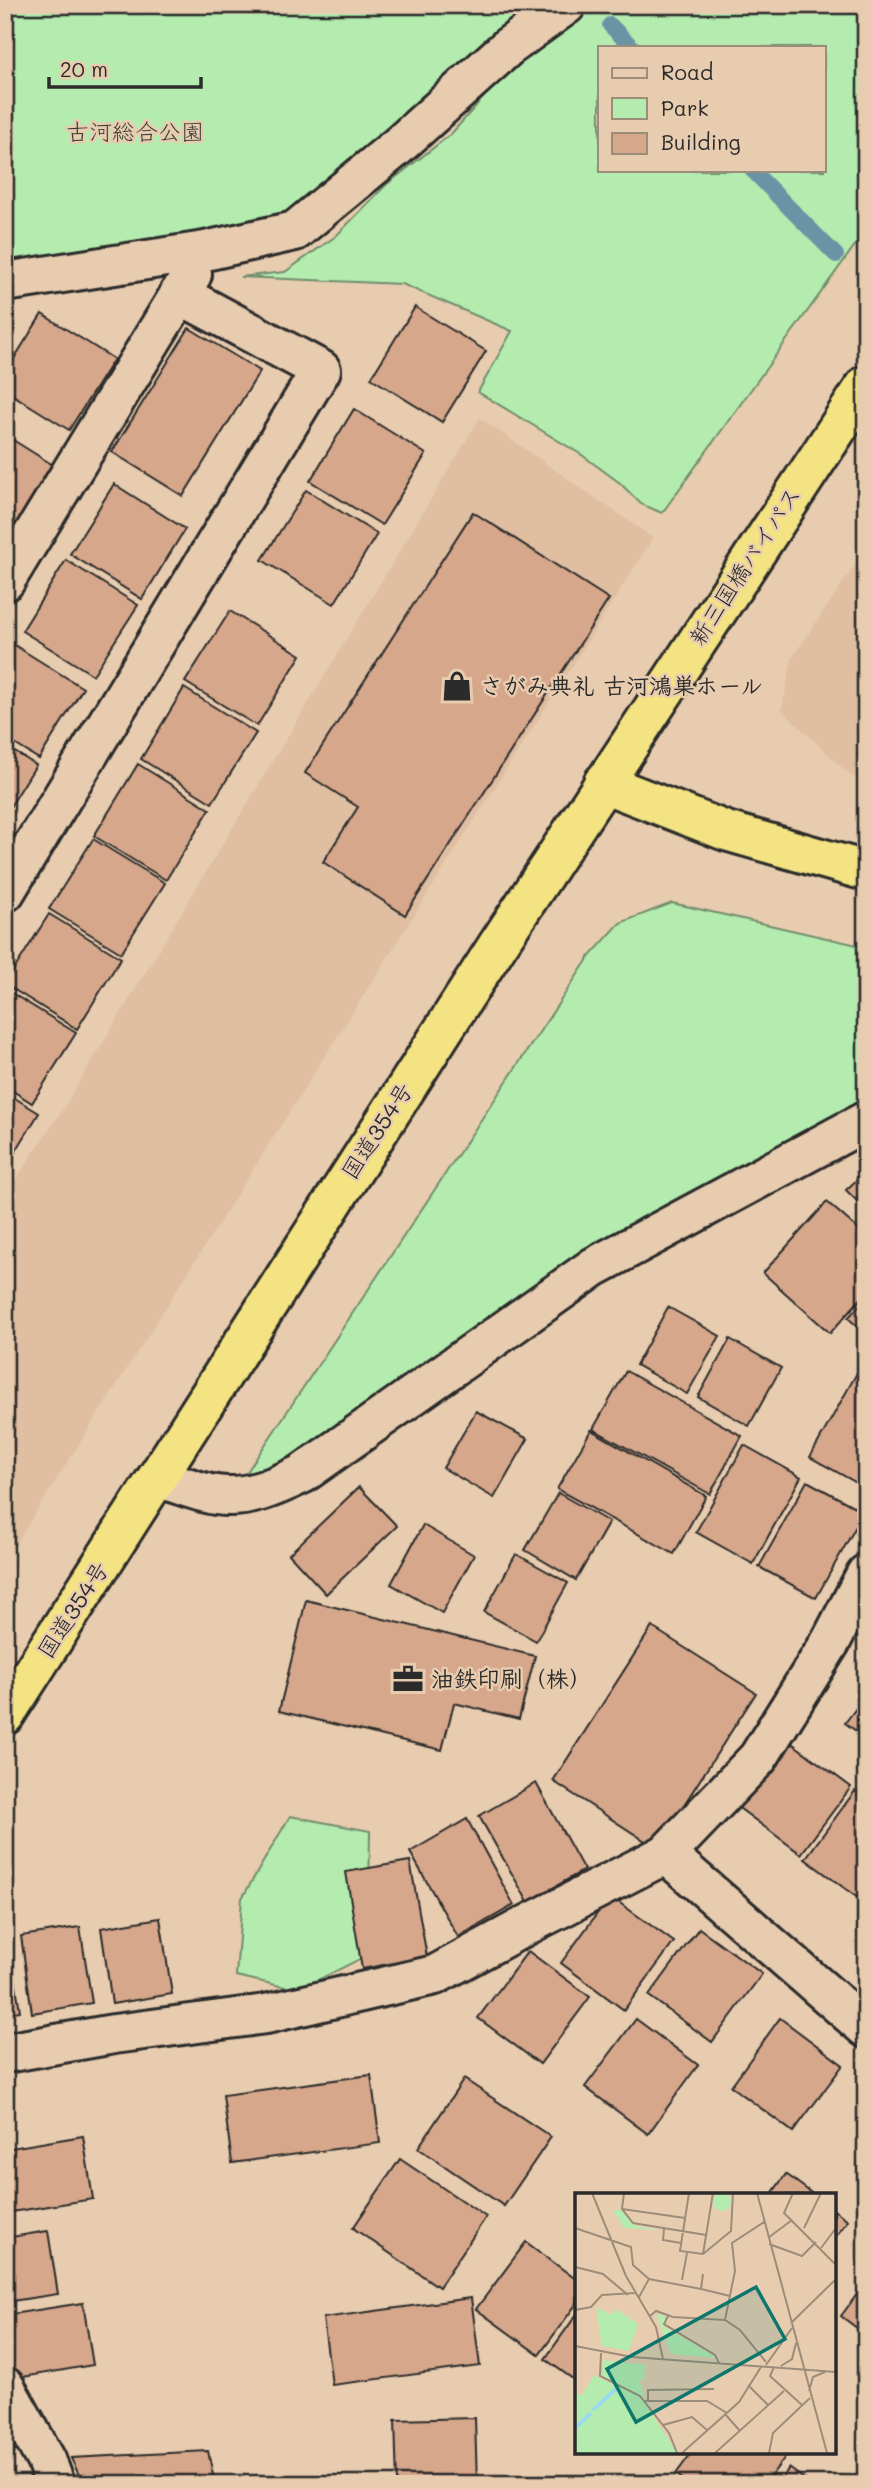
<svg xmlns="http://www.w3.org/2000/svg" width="871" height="2489" viewBox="0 0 871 2489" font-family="Mali,'Klee One',sans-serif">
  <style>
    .built { fill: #dfbea2 }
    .green { fill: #b4ecaf; stroke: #708c6d; stroke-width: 2; fill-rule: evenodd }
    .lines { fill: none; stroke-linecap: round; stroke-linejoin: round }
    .stream { stroke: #6b93a5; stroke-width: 16 }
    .building { fill: #d6a78b; stroke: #2b2b2b; stroke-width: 2 }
    .minor-casing { stroke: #2b2b2b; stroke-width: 44 }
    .trunk-casing { stroke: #2b2b2b; stroke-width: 44 }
    .minor { stroke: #e8ccaf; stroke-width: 38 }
    .trunk { stroke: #f4e382; stroke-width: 38 }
    .labels { text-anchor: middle; stroke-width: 5; stroke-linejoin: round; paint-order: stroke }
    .park-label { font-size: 23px; fill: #393e38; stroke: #e8ccaf }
    .street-label { font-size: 23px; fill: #2b2b2b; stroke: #e8ccaf }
    .poi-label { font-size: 23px; font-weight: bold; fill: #2b2b2b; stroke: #e8ccaf; text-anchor: start }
    .inset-river { fill: none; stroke: #95d9f7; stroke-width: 3.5 }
    .inset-road { fill: none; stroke: #9c8c7a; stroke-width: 2 }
    .view { fill: #0f766e; fill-opacity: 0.15; stroke: #0f766e; stroke-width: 3.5 }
    .inset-edge { fill: none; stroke: #2b2b2b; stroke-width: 3.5 }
  </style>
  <rect width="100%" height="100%" fill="#e8ccaf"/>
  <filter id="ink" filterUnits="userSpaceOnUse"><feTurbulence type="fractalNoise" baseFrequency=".0143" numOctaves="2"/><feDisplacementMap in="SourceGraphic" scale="14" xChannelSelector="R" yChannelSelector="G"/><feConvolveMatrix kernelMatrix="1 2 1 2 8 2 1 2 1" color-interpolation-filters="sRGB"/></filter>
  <g filter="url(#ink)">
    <g class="built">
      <path d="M480,418l173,120 -648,1023v-365l58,-87z"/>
      <path d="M866,549v230l-15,-3 -69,-66 10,-52z"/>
    </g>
    <g class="green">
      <path d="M5,5h565l-18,17 38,-17h276v225l-204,283 -21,-9 -21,-21 -38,-28 -104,-63 34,-61 -110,-47 -162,-7 45,-5 51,-36 50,-51 65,-51 94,-106 -250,203 -290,51zM600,47h224v123h-224z"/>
      <path d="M672,903l194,44v170l-575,344 -48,17 347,-522 30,-33z"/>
      <path d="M290,1816l80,15 -2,124 -70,35 -62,-14 6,-78z"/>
    </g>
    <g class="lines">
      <g class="stream">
        <path d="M610,25l22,22"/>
        <path d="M752,170l84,85"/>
      </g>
    </g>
    <g class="building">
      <path d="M415,307l71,44 -44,71 -71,-44z"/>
      <path d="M42,314l72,45 -45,71 -64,-40v-17z"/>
      <path d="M189,328l71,43 -77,125 -71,-44z"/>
      <path d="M354,409l72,45 -44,71 -72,-44z"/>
      <path d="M5,435l48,30 -44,70 -4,-3z"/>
      <path d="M114,484l71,45 -43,70 -72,-45z"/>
      <path d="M306,490l71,44 -43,70 -72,-44z"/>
      <path d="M473,512l136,87 -204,316 -82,-53 35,-55 -53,-34z"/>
      <path d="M66,560l72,45 -45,70 -71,-44z"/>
      <path d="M230,611l71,44 -44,71 -72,-44z"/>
      <path d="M11,643l72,45 -44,71 -34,-21v-86z"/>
      <path d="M184,688l72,45 -44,70 -71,-44z"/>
      <path d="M5,746l31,19 -31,50z"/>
      <path d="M138,764l72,45 -44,71 -72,-44z"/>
      <path d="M93,839l72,44 -44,70 -72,-44z"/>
      <path d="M49,914l72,44 -44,71 -72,-45z"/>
      <path d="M5,989l71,44 -44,70 -27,-17z"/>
      <path d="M5,1092l34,21 -34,56z"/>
      <path d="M866,1171v39l-20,-20z"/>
      <path d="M827,1202l39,34v57l-36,40 -67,-60z"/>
      <path d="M866,1298v36l-18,-16z"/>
      <path d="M668,1307l52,29 -33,58 -51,-29z"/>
      <path d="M730,1339l51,29 -32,58 -51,-29z"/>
      <path d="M626,1371l116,65 -32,58 -117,-65z"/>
      <path d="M858,1371l8,4v113l-56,-31z"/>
      <path d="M476,1411l52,28 -34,59 -51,-30z"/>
      <path d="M591,1430l115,66 -32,58 -117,-65z"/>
      <path d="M744,1445l57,32 -48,87 -57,-32z"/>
      <path d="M807,1481l57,31 -48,86 -57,-31z"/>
      <path d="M359,1487l38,39 -71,68 -37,-40z"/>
      <path d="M558,1493l51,29 -33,58 -51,-30z"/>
      <path d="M423,1525l51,30 -32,58 -51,-29z"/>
      <path d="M516,1554l52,29 -32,58 -52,-29z"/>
      <path d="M306,1600l229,56 -16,63 -65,-16 -12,47 -163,-39z"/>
      <path d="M652,1627l104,66 -100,155 -103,-67z"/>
      <path d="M866,1695v43l-21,-15z"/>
      <path d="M789,1741l62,46 -50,67 -62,-46z"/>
      <path d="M536,1783l48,87 -56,32 -49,-86z"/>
      <path d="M855,1791l11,8v105l-61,-45z"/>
      <path d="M467,1819l47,86 -56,32 -48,-85z"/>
      <path d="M410,1861l17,96 -65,12 -16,-97z"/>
      <path d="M610,1896l64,46 -50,68 -63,-47z"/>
      <path d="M160,1918l12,76 -60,10 -11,-76z"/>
      <path d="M80,1927l12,76 -60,10 -11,-77z"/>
      <path d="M699,1928l63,46 -50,68 -63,-46z"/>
      <path d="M5,1935h3l12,76 -15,2z"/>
      <path d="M528,1951l62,46 -50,67 -62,-46z"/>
      <path d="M780,2018l63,47 -50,67 -62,-46z"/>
      <path d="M636,2019l62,46 -50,69 -63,-47z"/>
      <path d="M371,2075l9,68 -148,20 -9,-68z"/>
      <path d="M464,2079l87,58 -47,69 -86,-58z"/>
      <path d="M83,2136l10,63 -82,13 -6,-40v-23z"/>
      <path d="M400,2159l86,58 -47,70 -86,-59z"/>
      <path d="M786,2174l28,21h-43z"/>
      <path d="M834,2210l14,10 -14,19z"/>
      <path d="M48,2231l10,63 -53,8v-64z"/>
      <path d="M526,2242l51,38v23l-38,52 -63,-46z"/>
      <path d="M866,2282v53l-25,-19z"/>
      <path d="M471,2298l9,68 -148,19 -9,-67z"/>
      <path d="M83,2303l10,62 -82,14 -6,-39v-25z"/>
      <path d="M577,2314v68l-32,-23z"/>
      <path d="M475,2418l2,66h-80l-2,-64z"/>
      <path d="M5,2446l10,4 -10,28z"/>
      <path d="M208,2451l7,33h-132l-12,-26z"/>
      <path d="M692,2452h96v1l-23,31h-76l-13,-10z"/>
      <path d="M789,2468l22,16h-33z"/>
    </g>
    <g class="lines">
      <g class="minor-casing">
        <g id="minor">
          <path d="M5,282l200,-31 90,-20 103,-85 110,-99 58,-42"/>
          <path d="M5,581l187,-307"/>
          <path d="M5,892l316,-522 -142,-76"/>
          <path d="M158,1477c18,6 39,15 58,18 30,5 59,-8 86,-21l292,-207 272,-146"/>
          <path d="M666,1854l200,174"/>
          <path d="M5,2053l109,-19 152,-20 169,-39 92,-50 139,-71 92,-96 73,-117 35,-67"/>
          <path d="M5,2387l41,73 9,24"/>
        </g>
      </g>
      <g class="trunk-casing">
        <g id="trunk">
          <path d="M603,783l123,48 140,40"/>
          <path d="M5,1715l492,-769 369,-561"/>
        </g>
      </g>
      <use href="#minor" class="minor"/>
      <use href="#trunk" class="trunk"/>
    </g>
  </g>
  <defs>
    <g id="shop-bare" transform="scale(2.415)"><path d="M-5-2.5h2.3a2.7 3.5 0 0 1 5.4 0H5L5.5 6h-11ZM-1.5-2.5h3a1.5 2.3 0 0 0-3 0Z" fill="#2b2b2b" stroke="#e8ccaf" stroke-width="2.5" paint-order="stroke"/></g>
    <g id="office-bare" transform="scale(2.415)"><path d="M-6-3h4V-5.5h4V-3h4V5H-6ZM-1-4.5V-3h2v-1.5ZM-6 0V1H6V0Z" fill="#2b2b2b" stroke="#e8ccaf" stroke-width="2.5" paint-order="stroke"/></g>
  </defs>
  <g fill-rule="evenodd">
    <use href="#shop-bare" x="457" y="686"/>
    <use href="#office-bare" x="408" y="1679"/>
  </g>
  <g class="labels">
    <g class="park-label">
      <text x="135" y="140">古河総合公園</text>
    </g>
    <g class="street-label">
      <text transform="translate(745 566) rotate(-57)" y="8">新三国橋バイパス</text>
      <text transform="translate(377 1131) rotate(-57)" y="8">国道354号</text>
      <text transform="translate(73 1610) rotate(-57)" y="8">国道354号</text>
    </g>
    <g class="poi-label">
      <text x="480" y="694">さがみ典礼 古河鴻巣ホール</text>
      <text x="431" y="1687">油鉄印刷（株）</text>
    </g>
  </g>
  <g transform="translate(575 2193)">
    <rect width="261" height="261" fill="#e8ccaf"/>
    <path d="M138 9a9 9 0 1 1 18 0a9 9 0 1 1-18 0ZM38,17h8l15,16 26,4 -38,-2zM21,114l16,8 4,-6 22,15 -9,27 -27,-5zM81,121l10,2 -2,11 53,31 -46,-4zM28,167l42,5 -1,15h-5l6,18 -6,-4 38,59h-102v-60l7,2 12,-20 22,11 -14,-11z" fill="#b4ecaf"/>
    <path class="inset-river" d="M18,217l23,-21M0,235l16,-15"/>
    <path class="inset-road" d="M17,0l34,83 30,51 7,32M49,0l-2,16 11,14 73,12M114,0l-9,58 23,3 28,-23 2,-38M182,0l70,260M218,0l-9,20 52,52M47,16l63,9M0,35l56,19 2,18 16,14 -10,18M229,35l17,-35M89,36l-1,11 18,3M193,45l24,-18M194,51l33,12 14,-14M246,55l15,-20M128,61l10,-61M0,74l28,7 25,21M128,81l-2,15 29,7M74,86l52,10M107,87l5,-27M0,117l16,-3 11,-12 33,-2M75,123l6,-5 17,6 52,3 15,10 26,32M93,123l-4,8 51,31 4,8M150,127l10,-49 -3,-28 32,-21M216,130l45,-44M0,153l57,11 204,15M26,160l-1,23 40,20 29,37 8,20M191,172l26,-37M206,173l11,-7 4,-16M199,174l-4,9 32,29M173,192l20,20M234,198l4,-14 12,-5M70,208h62l20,12M73,208v-11l66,-1M150,221l15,17M88,232l29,-8 15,13M107,260l57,-51 22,-35M140,260l69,-62M194,260l4,-20 37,-35"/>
    <path class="view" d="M181,94l29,52 -149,83 -29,-53z"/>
    <rect width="261" height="261" class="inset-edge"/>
  </g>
  <rect width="871" height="2489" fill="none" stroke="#e8ccaf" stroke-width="28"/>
  <rect x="14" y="14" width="843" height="2461" fill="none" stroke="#2b2b2b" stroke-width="2.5" filter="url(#ink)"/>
  <rect x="598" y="46" width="228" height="126" fill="#e8ccaf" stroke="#9c8c7a" stroke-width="2"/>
  <rect x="612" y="68" width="35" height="10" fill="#e8ccaf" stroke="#9c8c7a" stroke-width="2"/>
  <text x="661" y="80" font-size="21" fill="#2b2b2b">Road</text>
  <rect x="612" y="98" width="35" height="21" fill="#b4ecaf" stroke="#9c8c7a" stroke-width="2"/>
  <text x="661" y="116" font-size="21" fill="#2b2b2b">Park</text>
  <rect x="612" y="133" width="35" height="21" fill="#d6a78b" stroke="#9c8c7a" stroke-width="2"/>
  <text x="661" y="150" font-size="21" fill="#2b2b2b">Building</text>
  <path d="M49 77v10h152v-10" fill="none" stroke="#2b2b2b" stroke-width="3.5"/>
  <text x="60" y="77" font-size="21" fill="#2b2b2b" stroke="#e8ccaf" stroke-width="5" paint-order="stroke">20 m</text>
</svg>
